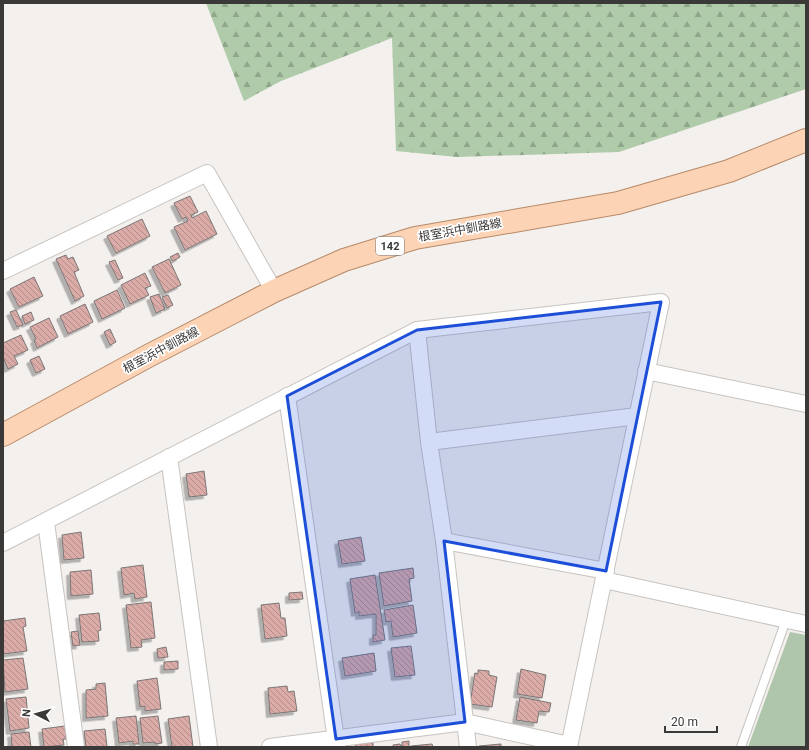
<svg xmlns="http://www.w3.org/2000/svg" width="809" height="750" viewBox="0 0 809 750" font-family="Roboto,'Noto Sans JP',sans-serif">
  <style>
    .green { fill: #b0c6ac }
    .forest { fill: url(#forest-firs) }
    .building { fill: url(#building-back-hatch); stroke: #7b7676; filter: url(#shadow) }
    .lines { fill: none; stroke-linecap: round; stroke-linejoin: round }
    .service-casing { stroke: #c7c4c1; stroke-width: 10 }
    .minor-casing { stroke: #c7c4c1; stroke-width: 18 }
    .primary-casing { stroke: #b78a69; stroke-width: 24 }
    .service { stroke: #fff; stroke-width: 8 }
    .minor { stroke: #fff; stroke-width: 16 }
    .primary { stroke: #fcd3b5; stroke-width: 22 }
    .marked { fill: #1d4ed8; fill-opacity: 0.2; stroke: #1d4ed8; stroke-width: 3; stroke-linejoin: round }
    .labels { text-anchor: middle; stroke-width: 3.5; stroke-linejoin: round; paint-order: stroke }
    .shield { fill: #fff; stroke: #767474; stroke-width: 1 }
    .shield-label { font-size: 11px; font-weight: bold; fill: #3b3938 }
    .street-label { font-size: 12px; fill: #3b3938; stroke: #fff }
  </style>
  <defs>
    <pattern id="forest-firs" width="22" height="20" patternUnits="userSpaceOnUse"><rect width="22" height="20" fill="#afcba9"/><path d="M5 1l3.5 6h-7zM16 11l3.5 6h-7z" fill="#90a68b"/></pattern>
    <pattern id="building-back-hatch" width="6" height="6" patternUnits="userSpaceOnUse"><rect width="6" height="6" fill="#daaba7"/><path d="M-1 5l2 2M0 0l6 6M5-1l2 2" fill="none" stroke="#b28c89"/></pattern>
    <filter id="shadow"><feDropShadow dx="-3.5" dy="3.5" stdDeviation="0" flood-color="#0004"/></filter>
  </defs>
  <rect width="100%" height="100%" fill="#f3f0ed"/>
  <path class="green" d="M790,632l16,3v112h-58z"/>
  <path class="forest" d="M206,3h600v86l-187,63 -162,5 -61,-6 -4,-113 -111,43 -37,20z"/>
  <g class="building">
    <path d="M190,196l8,16 -7,3 1,3 14,-7 11,23 -32,16 -11,-23 14,-6 -2,-4 -4,2 -8,-16z"/>
    <path d="M142,219l8,17 -34,17 -9,-17z"/>
    <path d="M178,253l2,4 -7,4 -3,-4z"/>
    <path d="M66,255l2,4 5,-2 6,13 -5,2 10,24 -9,5 -19,-42z"/>
    <path d="M169,259l12,26 -16,8 -13,-26z"/>
    <path d="M115,260l8,18 -5,2 -9,-18z"/>
    <path d="M145,273l6,13 -6,2 4,7 -19,9 -9,-19z"/>
    <path d="M34,277l9,19 -24,11 -9,-18z"/>
    <path d="M117,290l8,18 -23,11 -8,-18z"/>
    <path d="M159,294l6,15 -9,4 -6,-16z"/>
    <path d="M168,295l5,10 -6,3 -5,-11z"/>
    <path d="M85,304l8,18 -25,12 -8,-18z"/>
    <path d="M16,310l7,15 -6,2 -7,-15z"/>
    <path d="M31,312l3,8 -9,4 -3,-8z"/>
    <path d="M49,318l9,19 -21,11 -3,-8 2,-1 -6,-12z"/>
    <path d="M110,329l6,13 -6,3 -6,-13z"/>
    <path d="M21,335l7,15 -14,6 4,8 -10,5 -5,-12v-14z"/>
    <path d="M39,356l6,13 -9,4 -6,-13z"/>
    <path d="M204,471l3,24 -18,2 -3,-23z"/>
    <path d="M81,532l3,26 -20,2 -2,-25z"/>
    <path d="M361,537l4,24 -23,3 -4,-23z"/>
    <path d="M143,565l4,32 -12,2 -1,-6 -10,2 -3,-27z"/>
    <path d="M413,568l1,10 -5,1 3,22 -28,5 -5,-33z"/>
    <path d="M91,570l2,24 -22,2 -1,-24z"/>
    <path d="M375,575l10,65 -12,2v-7h3v-21l-17,2v-4l-4,1 -5,-34z"/>
    <path d="M302,592l1,7 -14,1v-7z"/>
    <path d="M151,602l4,36 -14,2 1,7 -11,1 -5,-43z"/>
    <path d="M279,603l2,15h4l2,18 -22,3 -4,-34z"/>
    <path d="M413,605l4,28 -24,4 -2,-16 -5,1 -2,-12z"/>
    <path d="M99,613l2,17 -3,1 1,10 -17,1 -3,-27z"/>
    <path d="M25,618l1,8 -3,1 4,24 -24,3v-33z"/>
    <path d="M78,631l2,14 -7,1 -2,-14z"/>
    <path d="M411,646l4,29 -20,2 -4,-29z"/>
    <path d="M166,647l2,10 -10,1 -1,-9z"/>
    <path d="M374,653l2,18 -31,5 -3,-18z"/>
    <path d="M23,658l5,31 -23,3 -2,-32z"/>
    <path d="M178,661v8l-14,1v-8z"/>
    <path d="M521,669l25,6 -4,23 -25,-4z"/>
    <path d="M478,670l11,1v4l8,2 -5,30 -22,-3 5,-31 3,1z"/>
    <path d="M157,678l4,31 -16,2v-5l-5,1 -3,-26z"/>
    <path d="M105,683l3,33 -22,2v-28l10,-1v-5z"/>
    <path d="M287,686l1,6 6,-1 3,20 -27,3 -2,-26z"/>
    <path d="M26,697l3,31 -19,3 -4,-32z"/>
    <path d="M520,697l31,6 -2,9 -10,-1 -2,12 -21,-3z"/>
    <path d="M136,716l3,28h-6v-3l-14,2 -3,-25z"/>
    <path d="M158,716l4,27 -7,1v-2l-12,1 -3,-25z"/>
    <path d="M189,716l4,31h-21l-4,-28z"/>
    <path d="M65,726l1,13h-3l1,6 -20,2 -2,-18z"/>
    <path d="M105,729l2,18h-21l-2,-16z"/>
    <path d="M29,732l2,15h-19l-1,-13z"/>
    <path d="M409,741v6h-7v-5z"/>
    <path d="M373,742v5h-17l-1,-3z"/>
    <path d="M400,744l1,3h-8v-2z"/>
    <path d="M432,744l1,3h-22v-1z"/>
    <path d="M501,744v3h-22v-1z"/>
  </g>
  <g class="lines">
    <g class="service-casing">
      <path id="service" d="M741,747l45,-127"/>
    </g>
    <g class="minor-casing">
      <g id="minor">
        <path d="M3,271l204,-98 67,118"/>
        <path d="M417,330l12,112 15,99 24,206"/>
        <path d="M646,371l160,33"/>
        <path d="M287,396l50,351"/>
        <path d="M429,442l208,-26"/>
        <path d="M169,457l40,290"/>
        <path d="M46,522l30,225"/>
        <path d="M444,541l162,30"/>
        <path d="M3,543l414,-213 244,-28 -92,445"/>
        <path d="M604,580l202,44"/>
        <path d="M270,747l195,-25 104,23"/>
      </g>
    </g>
    <g class="primary-casing">
      <path id="primary" d="M3,435l147,-80 124,-64 70,-31 71,-22 203,-35 111,-32 77,-31"/>
    </g>
    <use href="#service" class="service"/>
    <use href="#minor" class="minor"/>
    <use href="#primary" class="primary"/>
  </g>
  <path class="marked" d="M661,302l-55,269 -162,-30 21,181 -129,17 -49,-343 130,-66z"/>
  <g class="labels">
    <rect class="shield" x="376" y="237" width="28" height="18" rx="3"/>
    <g class="shield-label">
      <text x="390" y="250">142</text>
    </g>
    <g class="street-label">
      <text transform="translate(460 230) rotate(-10)" y="4">根室浜中釧路線</text>
      <text transform="translate(161 350) rotate(-28)" y="4">根室浜中釧路線</text>
    </g>
  </g>
  <rect width="809" height="750" fill="none" stroke="#3b3938" stroke-width="8"/>
  <g transform="translate(36 714) rotate(276)" stroke="#ffffff" stroke-width="3" paint-order="stroke">
  <path d="M0-3L7 15L0 10L-7 15Z" fill="#3b3938"/>
  <text y="-6" font-size="11" font-weight="bold" text-anchor="middle" fill="#3b3938">N</text>
  </g>
  <path d="M665 726v6h52v-6" fill="none" stroke="#3b3938" stroke-width="2"/>
  <text x="671" y="726" font-size="12" fill="#3b3938" stroke="#ffffff" stroke-width="3" paint-order="stroke">20 m</text>
</svg>
